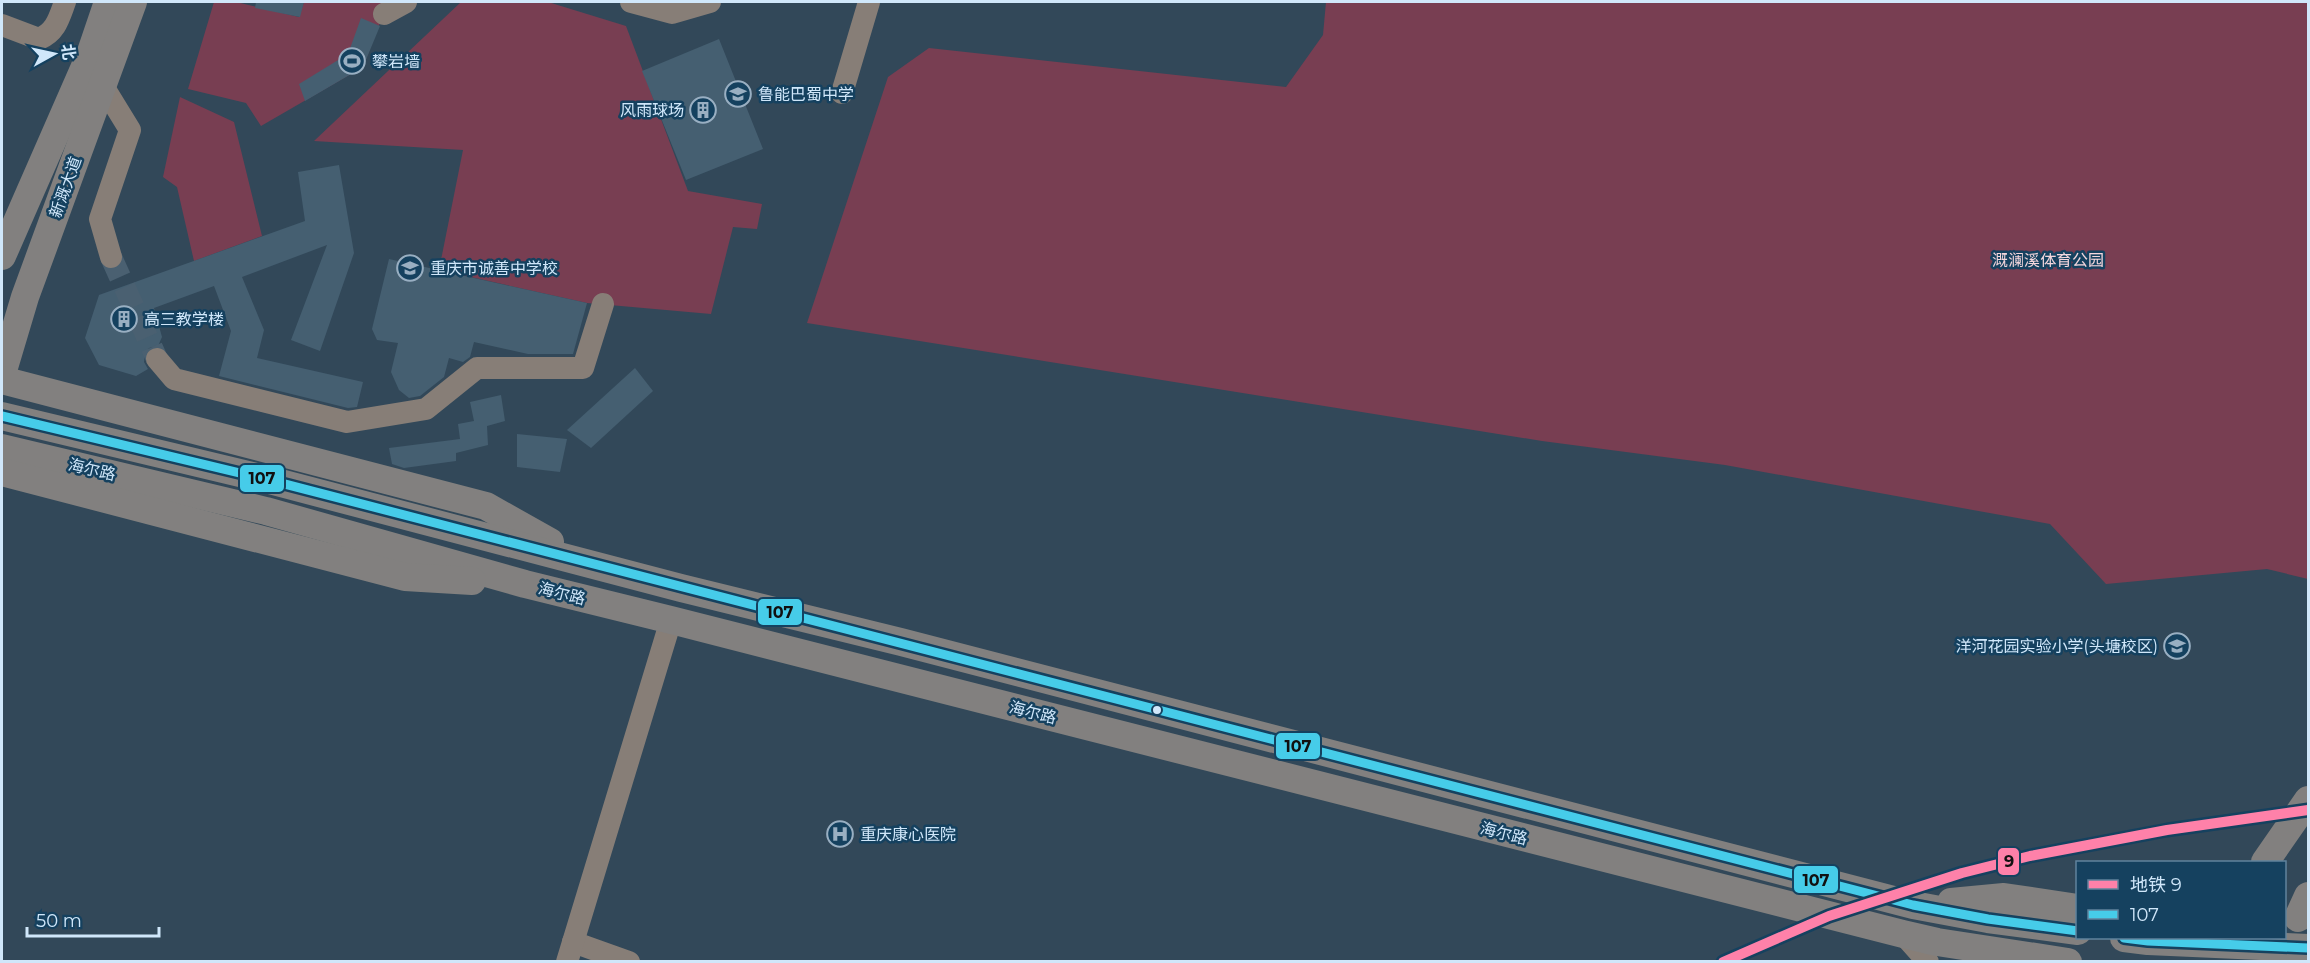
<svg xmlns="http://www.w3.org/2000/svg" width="2310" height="963" viewBox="0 0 2310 963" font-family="Montserrat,'Noto Sans SC',sans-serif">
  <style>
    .green { fill: #783e52 }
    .building { fill: #455f71 }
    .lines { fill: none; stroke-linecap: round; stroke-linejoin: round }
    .minor-tunnel { stroke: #4a6071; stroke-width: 22; stroke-dasharray: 22 11; stroke-linecap: butt }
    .minor { stroke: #877e77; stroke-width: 22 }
    .major { stroke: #82807f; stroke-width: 28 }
    .bus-1-casing { stroke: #15415f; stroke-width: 14 }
    .bus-1 { stroke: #46cce9; stroke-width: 9 }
    .metro-1-casing { stroke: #15415f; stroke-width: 15 }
    .metro-1 { stroke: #fe81a9; stroke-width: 10 }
    .bus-dot { fill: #d0e7fa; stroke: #15415f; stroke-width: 2 }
    .labels { text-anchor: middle; stroke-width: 5; stroke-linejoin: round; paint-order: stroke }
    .poi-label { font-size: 16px; fill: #d0e7fa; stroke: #15415f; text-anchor: start }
    .street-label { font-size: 16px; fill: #d0e7fa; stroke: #15415f }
    .park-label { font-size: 16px; fill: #f4d6dc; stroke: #15415f }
    .line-badge { stroke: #15415f; stroke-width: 2 }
    .pale-badge-label { font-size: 16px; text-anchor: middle; font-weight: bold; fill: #111 }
  </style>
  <rect width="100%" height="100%" fill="#324859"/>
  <g class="green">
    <path d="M214,2h22l63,15 5,-15h84l-25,65 -102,59 -15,-23 -58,-14z"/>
    <path d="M461,2h87l78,24 62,165 74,13 -5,25 -24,-2 -22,87 -124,-11 -148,-33 24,-120 -149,-9z"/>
    <path d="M1326,2h982v577l-41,-10 -161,15 -56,-60 -325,-59 -183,-24 -735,-118 81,-246 41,-29 357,39 37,-52z"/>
    <path d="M180,97l54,25 28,114 -68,25 -17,-74 -14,-10z"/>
  </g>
  <g class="building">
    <path d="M256,2h48l-4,15 -45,-9z"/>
    <path d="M361,18l19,8 -17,41 -58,34 -6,-17 49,-30z"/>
    <path d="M719,39l44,110 -77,31 -44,-109z"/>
    <path d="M339,165l15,88 -34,98 -29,-11 36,-95 -85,32 22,53 -7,28 106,24 -6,25 -9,1 -129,-32 12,-45 -17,-45 -60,22 8,29 -4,9 -9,2 -4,6 -1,8 4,7 -12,7 -37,-11 -14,-27 14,-43 206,-74 -7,-49z"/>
    <path d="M389,259l198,44 -14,51h-45l-54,-12 -4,15 -7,5 -14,-4 -5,19 -24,19 -11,2 -10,-8 -8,-18 7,-29 -21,-3 -5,-11z"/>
    <path d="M635,368l18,23 -62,57 -24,-18z"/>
    <path d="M501,395l4,26 -18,5 1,19 -32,8v8l-52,7 -12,-4 -3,-16 71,-9 -2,-15 16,-3 -4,-19z"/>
    <path d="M517,434l50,5 -7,33 -43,-5z"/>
  </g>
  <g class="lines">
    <path class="minor-tunnel" d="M111,257l46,102"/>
    <g class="minor">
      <path d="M631,2l41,11 38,-11"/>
      <path d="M384,14l22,-12"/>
      <path d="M2,25l37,14c17,-7 20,-21 26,-37"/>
      <path d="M103,86l27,44 -30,89 11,38"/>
      <path d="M842,93l27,-91"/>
      <path d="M157,359l17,20 173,43 79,-13 51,-41h106l20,-64"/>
      <path d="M1903,934l25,28"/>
      <path d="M573,942l56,20"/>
      <path d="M567,962l104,-342"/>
    </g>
    <g class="major">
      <path d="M2,256l88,-201 18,-53"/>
      <path d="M2,374l23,-77 108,-295"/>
      <path d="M2,380l484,126 64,36"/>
      <path d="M2,416l271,65 408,107 220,54 1012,263 75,14 90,12"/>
      <path d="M2,448l264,63 259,73 146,36 1232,314 34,8 131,20"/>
      <path d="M2,472l403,105 67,4"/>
      <path d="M2265,862l43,-62"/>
      <path d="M1951,902l53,-5 74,11"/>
      <path d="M2298,918l10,-22"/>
      <path d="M2124,938l24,3 160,7"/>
    </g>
    <g class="bus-1-casing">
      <g id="bus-1">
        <path d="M2,416l271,65 1640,424 75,14 90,12"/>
        <path d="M2124,938l24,3 160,7"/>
      </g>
    </g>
    <use href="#bus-1" class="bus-1"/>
    <g class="metro-1-casing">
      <path id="metro-1" d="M1723,962l106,-46 133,-43 68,-17 137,-26 141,-20"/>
    </g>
    <use href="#metro-1" class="metro-1"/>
  </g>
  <defs>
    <g id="stadium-ring" transform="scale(1.35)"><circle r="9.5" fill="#15415f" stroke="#99afc2" stroke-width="1.5"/><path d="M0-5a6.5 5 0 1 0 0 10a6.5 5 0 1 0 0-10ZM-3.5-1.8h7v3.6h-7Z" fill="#99afc2"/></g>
    <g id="school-ring" transform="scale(1.35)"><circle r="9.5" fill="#15415f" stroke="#99afc2" stroke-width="1.5"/><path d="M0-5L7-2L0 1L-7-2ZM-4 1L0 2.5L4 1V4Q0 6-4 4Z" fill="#99afc2"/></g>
    <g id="building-ring" transform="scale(1.35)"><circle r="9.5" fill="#15415f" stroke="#99afc2" stroke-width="1.5"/><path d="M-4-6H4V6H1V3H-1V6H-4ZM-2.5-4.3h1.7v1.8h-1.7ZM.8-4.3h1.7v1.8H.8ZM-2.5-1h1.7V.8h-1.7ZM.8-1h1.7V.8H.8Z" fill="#99afc2"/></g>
    <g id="hospital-ring" transform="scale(1.35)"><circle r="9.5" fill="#15415f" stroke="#99afc2" stroke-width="1.5"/><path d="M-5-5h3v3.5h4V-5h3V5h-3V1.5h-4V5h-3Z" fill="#99afc2"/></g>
  </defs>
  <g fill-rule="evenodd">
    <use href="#stadium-ring" x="352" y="61"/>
    <use href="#school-ring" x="738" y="94"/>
    <use href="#building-ring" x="703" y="110"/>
    <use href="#school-ring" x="410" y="268"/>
    <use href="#building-ring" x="124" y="319"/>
    <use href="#school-ring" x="2177" y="646"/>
    <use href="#hospital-ring" x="840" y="834"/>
  </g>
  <circle class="bus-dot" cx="1157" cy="710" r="5"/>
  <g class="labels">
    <g class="poi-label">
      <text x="372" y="67">攀岩墙</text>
      <text x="758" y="100">鲁能巴蜀中学</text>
      <text x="684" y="116" text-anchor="end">风雨球场</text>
      <text x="430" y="274">重庆市诚善中学校</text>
      <text x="144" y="325">高三教学楼</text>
      <text x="2158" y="652" text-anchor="end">洋河花园实验小学(头塘校区)</text>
      <text x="860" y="840">重庆康心医院</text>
    </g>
    <g class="street-label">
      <text transform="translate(65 187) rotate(-70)" y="6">新溉大道</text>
      <text transform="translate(92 469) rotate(13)" y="6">海尔路</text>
      <text transform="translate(562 593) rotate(14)" y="6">海尔路</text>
      <text transform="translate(1033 712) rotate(14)" y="6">海尔路</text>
      <text transform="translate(1504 833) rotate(14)" y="6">海尔路</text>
    </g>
    <g class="park-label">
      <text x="2048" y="266">溉澜溪体育公园</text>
    </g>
  </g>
  <g class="line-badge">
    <rect x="239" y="464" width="46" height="29" rx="6" fill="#46cce9"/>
    <rect x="757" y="598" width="46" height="28" rx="6" fill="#46cce9"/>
    <rect x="1275" y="732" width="46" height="28" rx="6" fill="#46cce9"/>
    <rect x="1997" y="847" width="23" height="29" rx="6" fill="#fe81a9"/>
    <rect x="1793" y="865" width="46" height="29" rx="6" fill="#46cce9"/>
  </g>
  <g class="pale-badge-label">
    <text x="262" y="484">107</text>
    <text x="780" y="618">107</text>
    <text x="1298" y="752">107</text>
    <text x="2009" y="867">9</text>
    <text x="1816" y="886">107</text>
  </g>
  <rect width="2310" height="963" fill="none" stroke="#d0e7fa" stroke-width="6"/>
  <rect x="2076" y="861" width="210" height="78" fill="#15415f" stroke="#60839d" stroke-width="1.5"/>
  <rect x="2088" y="880" width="30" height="9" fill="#fe81a9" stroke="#60839d" stroke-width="1.5"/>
  <text x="2130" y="891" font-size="18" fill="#d0e7fa">地铁 9</text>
  <rect x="2088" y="910" width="30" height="9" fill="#46cce9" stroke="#60839d" stroke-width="1.5"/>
  <text x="2130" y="921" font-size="18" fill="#d0e7fa">107</text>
  <g transform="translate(54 54) rotate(82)" stroke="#15415f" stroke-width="4.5" paint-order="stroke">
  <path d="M0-4.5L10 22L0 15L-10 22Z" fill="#d0e7fa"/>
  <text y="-9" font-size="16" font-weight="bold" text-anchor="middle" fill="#d0e7fa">北</text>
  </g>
  <path d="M27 927v9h132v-9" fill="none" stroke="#d0e7fa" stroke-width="3"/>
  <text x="36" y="927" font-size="18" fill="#d0e7fa" stroke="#15415f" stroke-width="4.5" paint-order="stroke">50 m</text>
</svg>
